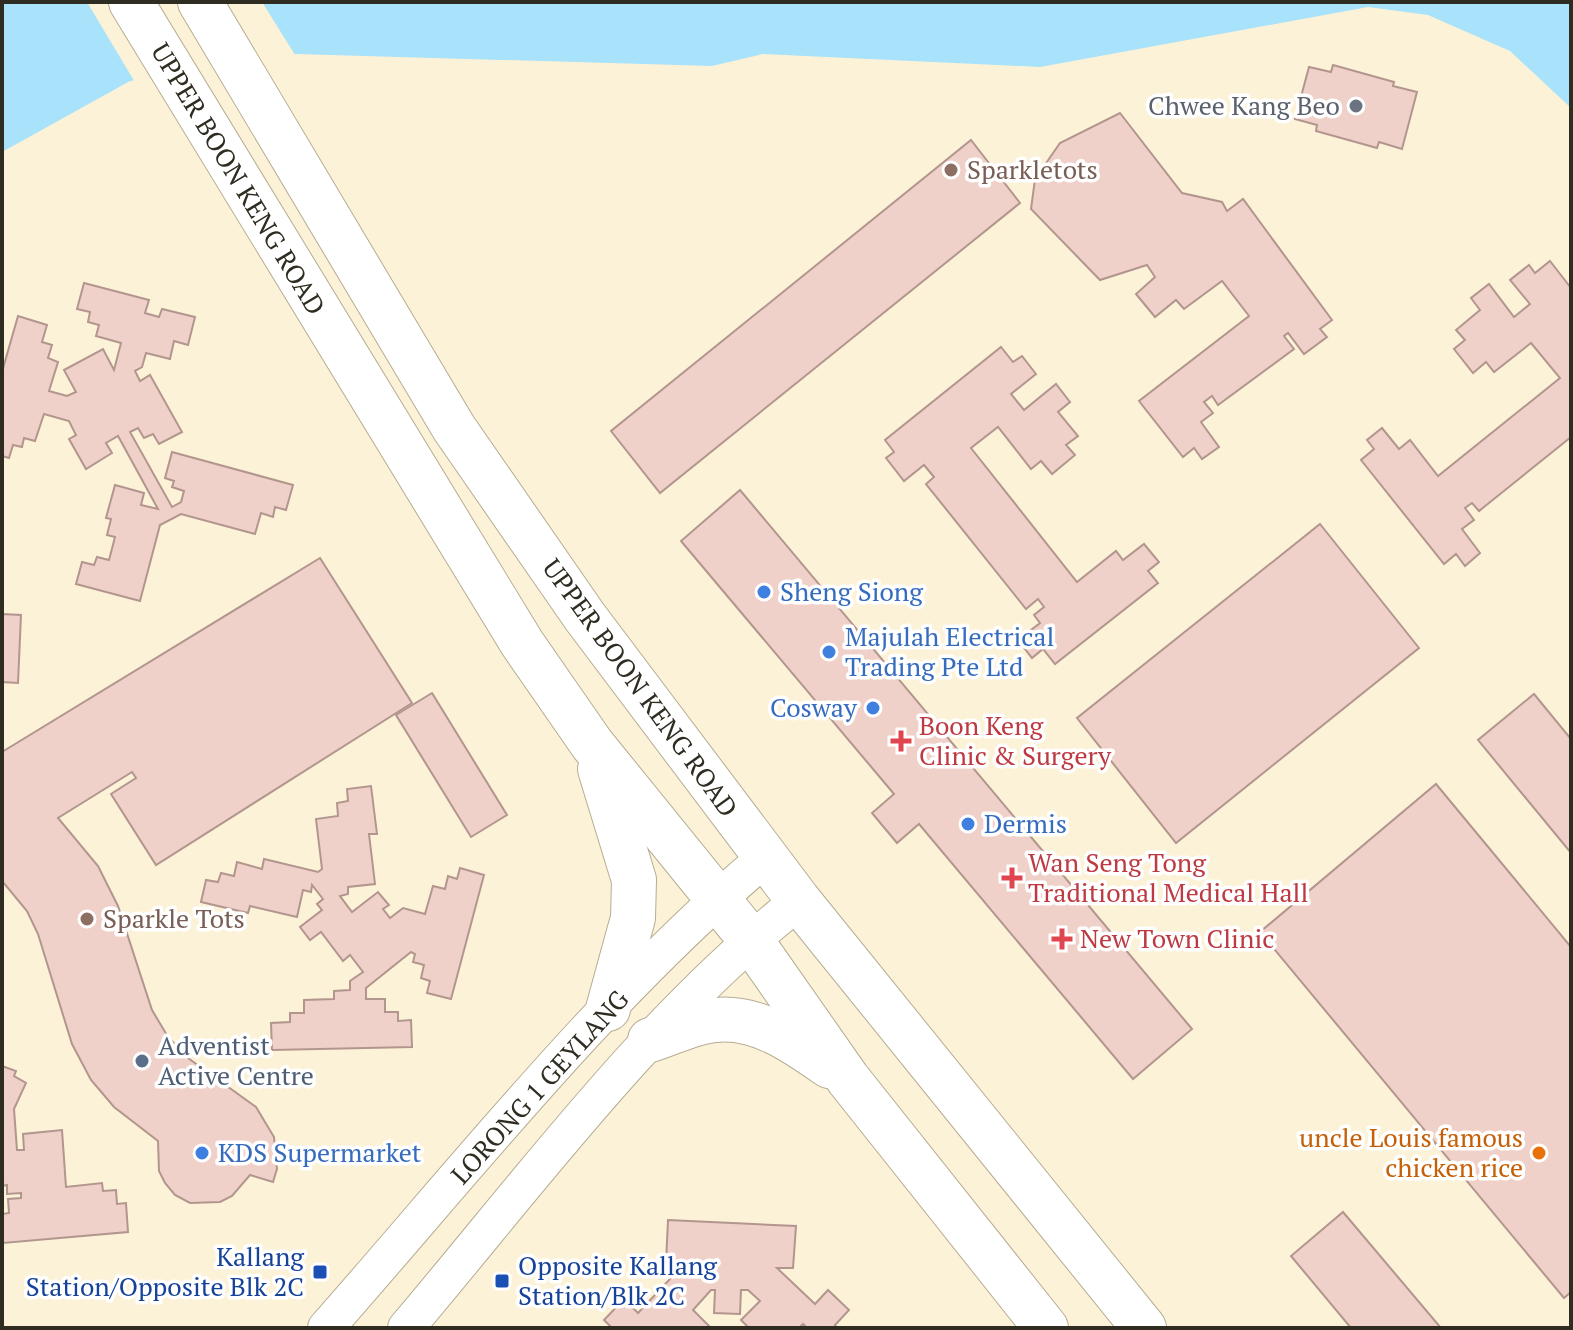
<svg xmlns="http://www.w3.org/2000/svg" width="1573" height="1330" viewBox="0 0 1573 1330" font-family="'PT Serif',serif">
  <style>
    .water { fill: #a8e2fb }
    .pier { fill: #fcf2d7 }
    .building { fill: #f0d1c9; stroke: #b2968e; stroke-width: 2 }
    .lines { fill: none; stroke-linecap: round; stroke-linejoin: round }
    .street-casing { stroke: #b5ac93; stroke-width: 38 }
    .secondary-casing { stroke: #b5ac93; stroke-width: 46 }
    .street { stroke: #fff; stroke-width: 36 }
    .secondary { stroke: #fff; stroke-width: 44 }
    .worship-dot { fill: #6b7280; stroke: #fff; stroke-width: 3 }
    .education-dot { fill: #8d6e63; stroke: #fff; stroke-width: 3 }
    .shop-dot { fill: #3f7fe0; stroke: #fff; stroke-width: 3 }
    .health-dot { fill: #e0444e; stroke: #fff; stroke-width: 3 }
    .service-dot { fill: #5c6f8a; stroke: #fff; stroke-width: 3 }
    .food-dot { fill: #e8710a; stroke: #fff; stroke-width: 3 }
    .transit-dot { fill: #1a4fb4; stroke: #fff; stroke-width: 3 }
    .labels { text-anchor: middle; stroke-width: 7; stroke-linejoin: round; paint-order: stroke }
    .worship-label { font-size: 26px; fill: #5b616d; stroke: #fff; text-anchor: end }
    .education-label { font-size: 26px; fill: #785e54; stroke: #fff; text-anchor: start }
    .street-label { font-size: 26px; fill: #2f2c22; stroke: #fff }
    .shop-label { font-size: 26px; fill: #366cbe; stroke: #fff; text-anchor: start }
    .health-label { font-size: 26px; fill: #be3a42; stroke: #fff; text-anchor: start }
    .service-label { font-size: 26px; fill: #4e5e75; stroke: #fff; text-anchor: start }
    .food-label { font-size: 26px; fill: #c56008; stroke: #fff; text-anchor: end }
    .transit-label { font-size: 26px; fill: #164399; stroke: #fff; text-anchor: end }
  </style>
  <rect width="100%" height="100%" fill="#fcf2d7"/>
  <path class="water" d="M2,2h1569v106l-61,-57 -82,-36 -60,-8 -328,60 -277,-13 -51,12 -416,-12 -166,27 -128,71z"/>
  <path class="pier" d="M87,2h175l35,56 -161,26z"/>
  <g class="building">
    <path d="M1333,65l61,17 -1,4 24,6 -15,57 -23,-7 -2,6 -61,-17 1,-6 -22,-6 14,-52 22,5z"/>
    <path d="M1120,113l62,80 40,9 5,9 16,-12 89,121 -12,9 7,8 -23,17 -16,-21 -4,3 10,13 -76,56 -6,-9 -8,6 9,11 -12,9 18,25 -17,12 -8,-11 -11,9 -44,-56 110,-85 -27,-35 -38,28 -8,-9 -21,17 -19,-23 19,-17 -8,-12 -47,15 -69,-71 4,-30 25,-36z"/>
    <path d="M971,140l49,63 -360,290 -49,-62z"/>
    <path d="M1550,261l21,27v149l-92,74 -7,-8 -7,5 9,12 -12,9 18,24 -15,13 -9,-12 -12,10 -83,-104 13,-11 -7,-9 15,-12 17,21 11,-9 28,36 122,-98 -29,-35 -37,29 -8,-10 -13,11 -19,-24 11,-9 -9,-10 24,-20 -9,-12 18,-14 25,33 16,-13 -20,-24 19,-15 6,8z"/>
    <path d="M84,283l65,17 -4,13 14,4 3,-8 33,8 -7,28 -14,-4 -4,18 -24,-6 -4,14 -7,4 5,10 10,-6 32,57 -23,12 -6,-10 -9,4 -6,-10 -8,4 42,75 9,-5 3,-11 -12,-4 2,-6 -9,-3 7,-26 121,33 -7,25 -11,-3 -2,10 -12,-4 -6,21 -74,-20 -21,11 -20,76 -64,-17 6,-22 12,3 3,-8 12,3 6,-23 -8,-2 4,-16 -5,-1 9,-33 29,8 -3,12 17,4 -40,-73 -12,7 6,10 -26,16 -17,-30 7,-4 -7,-14 -25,-7 -9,27 -11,-3 -2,9 -9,-2 -4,13 -7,-2v-84l16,-56 29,9 -5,17 10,3 -4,13 10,4 -9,29 18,5 9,-4 -12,-22 39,-21 11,21 7,-27 -25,-7 3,-11 -11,-3 2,-10 -13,-3z"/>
    <path d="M1001,347l12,15 9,-6 14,18 -25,20 13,16 32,-26 14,18 -12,10 20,24 -12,9 9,10 -23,19 -11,-13 -10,8 -33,-42 -27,21 106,134 39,-31 7,9 21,-16 15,18 -11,9 10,12 -103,81 -12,-15 -11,9 -14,-18 22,-17 -6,-8 10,-8 -6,-8 -12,10 -100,-125 8,-7 -10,-12 -20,16 -18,-23 8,-6 -9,-12z"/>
    <path d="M740,490l452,539 -59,50 -214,-255 -22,19 -25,-30 22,-19 -213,-253z"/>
    <path d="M1320,524l99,124 -243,195 -99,-125z"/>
    <path d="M320,558l92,145 -256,162 -45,-71 25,-16 -4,-6 -74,46 40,48 20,40 34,104 16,27 20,21 68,49 18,30 3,32 -4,13 -23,-7 -18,21 -12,6 -30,1 -15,-8 -10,-12 -6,-12 -1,-30 -44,-34 -23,-27 -19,-36 -34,-110 -11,-23 -25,-30v-129z"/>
    <path d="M2,614l19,1 -3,68 -16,-1z"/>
    <path d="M432,693l75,122 -36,22 -75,-122z"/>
    <path d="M1534,694l37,45v114l-93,-113z"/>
    <path d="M1436,784l135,163v345l-7,6 -304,-366z"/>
    <path d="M371,786l6,48h-8l6,50 -27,3v7l-8,2 12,16 26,-20 11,13 -6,4 7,9 13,-10 22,6 8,-28 12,3 3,-13 9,3 3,-11 24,7 -33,124 -24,-6 3,-12 -9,-3 3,-13 -11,-3 2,-8 -4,-2 -45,36v11h19v13h13v9l13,-1 1,27 -140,3 -1,-27 19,-1v-9h14v-13l30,-1v-8l16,-1v-9l13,-9 -13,-17 -7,6 -22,-29 -11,8 -10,-13 22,-17 -5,-6 6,-5 -11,-14 -1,7 -8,-2 -6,27 -47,-11 -2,7 -47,-11 5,-22 12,2 3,-9 13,3 3,-14 25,7 2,-10 54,13 4,-3 -6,-50 22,-3 -1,-13 11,-2 -1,-12z"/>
    <path d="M2,1066l14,5 -2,5 12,7 -12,26 3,41h7l-1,-16 39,-4 4,57 36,-4 1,8 13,-1 1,14 9,-1 2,29 -125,11 -1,-29 7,-1 -1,-14 13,-1v-5l-14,1v-9l-5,1z"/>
    <path d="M1343,1212l98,116h-90l-60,-72z"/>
    <path d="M668,1220l128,6 -3,42h-16l38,36 13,-14 21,20 -14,15 2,3h-30l-4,-4 -4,4h-50l-8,-8 19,-19 -12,-11h-7l-1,24 -26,-1 1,-23h-4l-18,20 18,18h-99l-8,-8 20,-21 14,14 47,-50h-19z"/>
  </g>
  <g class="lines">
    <g class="street-casing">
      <g id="street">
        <path d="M326,1328c141,-160 276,-332 439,-470"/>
        <path d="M406,1328c123,-145 243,-309 393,-427"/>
      </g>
    </g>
    <g class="secondary-casing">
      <g id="secondary">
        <path d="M131,2l391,641 70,101 158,195 98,140 198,249"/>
        <path d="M200,2l254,426 131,189 214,284 345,427"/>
        <path d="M600,769l34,111 -1,38 -25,91"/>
        <path d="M650,1040c20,-6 45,-19 66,-20 43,-4 80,23 113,46"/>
      </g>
    </g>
    <use href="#street" class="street"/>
    <use href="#secondary" class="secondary"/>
  </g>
  <circle class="worship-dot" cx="1356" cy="106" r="8"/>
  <g class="education-dot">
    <circle cx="951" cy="170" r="8"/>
    <circle cx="87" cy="919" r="8"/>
  </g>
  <g class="shop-dot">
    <circle cx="764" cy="592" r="8"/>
    <circle cx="829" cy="652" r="8"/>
    <circle cx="873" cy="708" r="8"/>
    <circle cx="968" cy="824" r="8"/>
    <circle cx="202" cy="1153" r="8"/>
  </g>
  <g class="health-dot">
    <path d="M897 729h8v8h8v8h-8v8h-8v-8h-8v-8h8z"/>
    <path d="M1008 866h8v8h8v8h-8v8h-8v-8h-8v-8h8z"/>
    <path d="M1058 927h8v8h8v8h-8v8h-8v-8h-8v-8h8z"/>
  </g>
  <circle class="service-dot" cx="142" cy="1061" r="8"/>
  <circle class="food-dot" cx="1539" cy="1153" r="8"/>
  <g class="transit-dot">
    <rect x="312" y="1264" width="16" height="16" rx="4"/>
    <rect x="494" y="1273" width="16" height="16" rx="4"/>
  </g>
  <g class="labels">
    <g class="worship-label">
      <text x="1340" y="115">Chwee Kang Beo</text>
    </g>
    <g class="education-label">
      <text x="967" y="179">Sparkletots</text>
      <text x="103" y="928">Sparkle Tots</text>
    </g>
    <g class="street-label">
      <text transform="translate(238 179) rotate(59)" y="9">UPPER BOON KENG ROAD</text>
      <text transform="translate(640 688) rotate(54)" y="9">UPPER BOON KENG ROAD</text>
      <text transform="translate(540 1087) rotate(-48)" y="9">LORONG 1 GEYLANG</text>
    </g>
    <g class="shop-label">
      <text x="780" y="601">Sheng Siong</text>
      <text x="845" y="646">Majulah Electrical<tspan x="845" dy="30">Trading Pte Ltd</tspan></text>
      <text x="857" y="717" text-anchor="end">Cosway</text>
      <text x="984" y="833">Dermis</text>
      <text x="218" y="1162">KDS Supermarket</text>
    </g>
    <g class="health-label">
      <text x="919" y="735">Boon Keng<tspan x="919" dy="30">Clinic &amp; Surgery</tspan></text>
      <text x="1028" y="872">Wan Seng Tong<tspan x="1028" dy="30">Traditional Medical Hall</tspan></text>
      <text x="1080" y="948">New Town Clinic</text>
    </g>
    <g class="service-label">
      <text x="158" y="1055">Adventist<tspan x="158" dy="30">Active Centre</tspan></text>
    </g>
    <g class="food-label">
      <text x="1523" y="1147">uncle Louis famous<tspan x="1523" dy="30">chicken rice</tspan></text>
    </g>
    <g class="transit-label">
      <text x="304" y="1266">Kallang<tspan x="304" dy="30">Station/Opposite Blk 2C</tspan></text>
      <text x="518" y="1275" text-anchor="start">Opposite Kallang<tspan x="518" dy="30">Station/Blk 2C</tspan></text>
    </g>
  </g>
  <rect width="1573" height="1330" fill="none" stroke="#2f2c22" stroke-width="8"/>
</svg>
